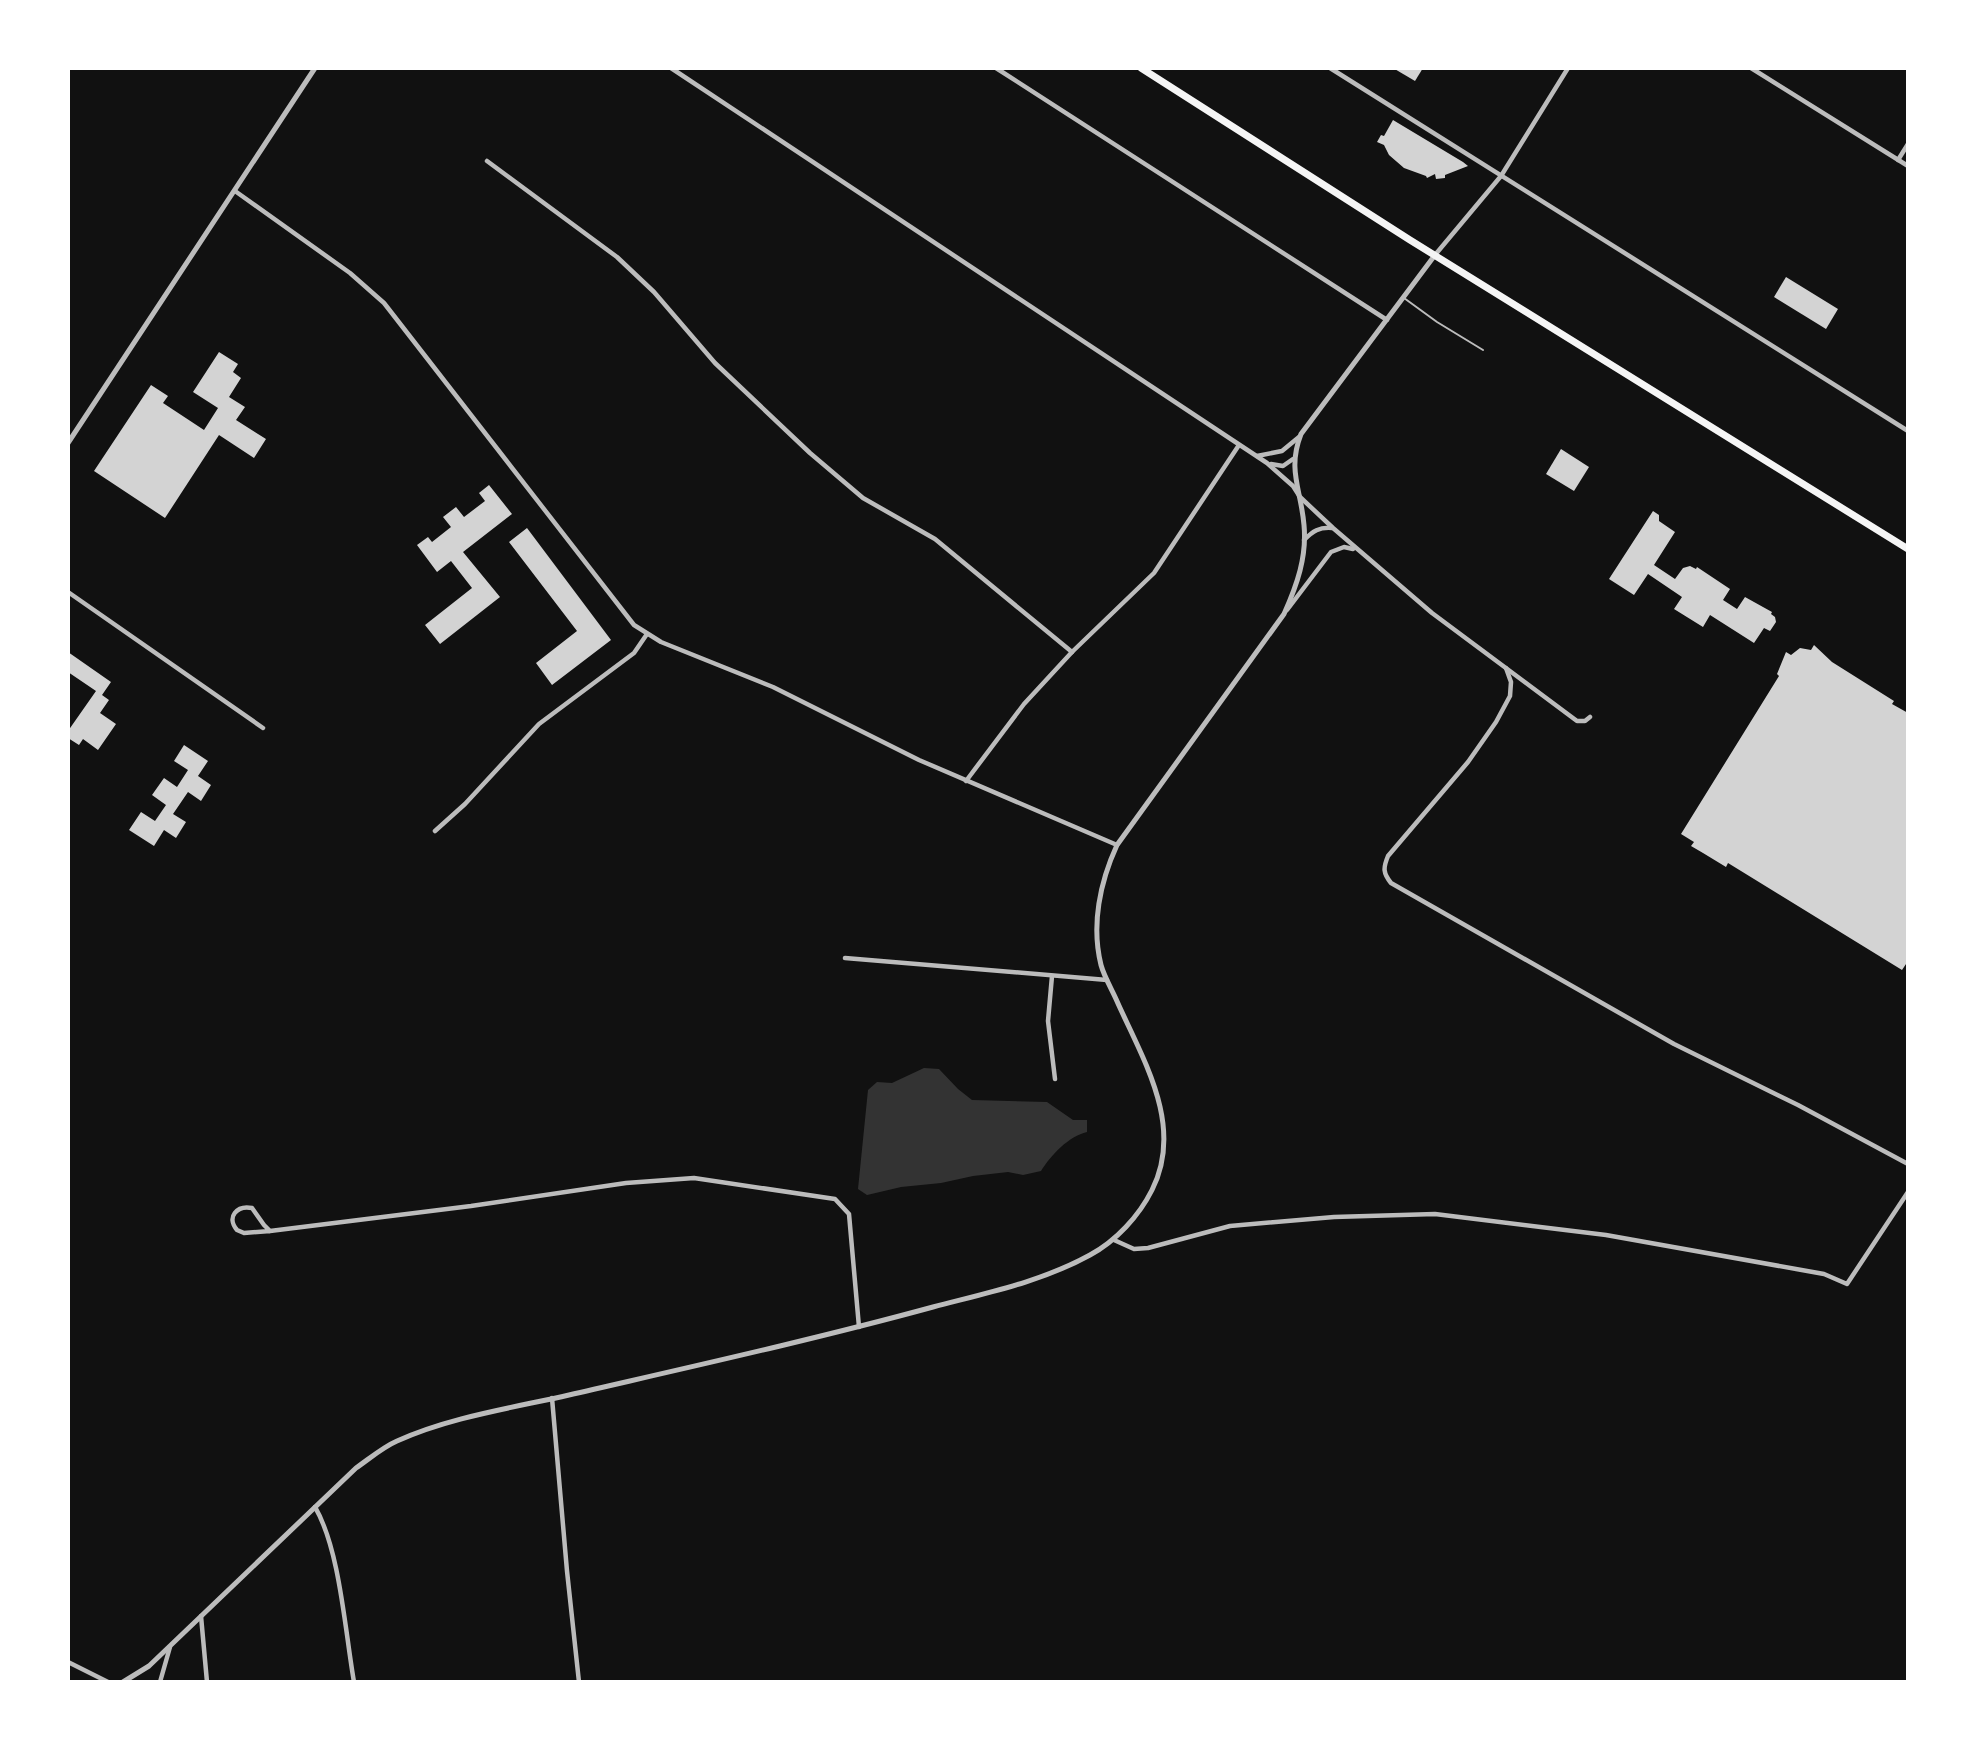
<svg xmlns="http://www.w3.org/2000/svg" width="1976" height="1750" viewBox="0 0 1976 1750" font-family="Barlow,sans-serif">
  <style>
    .water { fill: #333 }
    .building { fill: #d3d3d3 }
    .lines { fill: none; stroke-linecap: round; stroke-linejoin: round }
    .service { stroke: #bcbcbc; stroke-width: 2 }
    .minor { stroke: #bcbcbc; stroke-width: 4.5 }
    .tertiary { stroke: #bcbcbc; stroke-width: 5 }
    .primary { stroke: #f5f5f5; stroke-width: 7 }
  </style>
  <rect width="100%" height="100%" fill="#111"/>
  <path class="water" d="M924,1068l15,1 19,20 14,11 75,2 26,18h14v12c-18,4 -36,23 -46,39l-18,4 -15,-3 -35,4 -32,7 -40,4 -34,8 -9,-6 10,-99 9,-8 15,1z"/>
  <g class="building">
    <path d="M1393,68h30l-8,13z"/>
    <path d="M1393,120l70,42 5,4 -23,9v3l-9,1 -1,-5 -8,4 -1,-2 -22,-8 -15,-13 -5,-10 -7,-3 4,-7 3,1z"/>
    <path d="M1786,277l52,32 -12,20 -52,-32z"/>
    <path d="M219,352l19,12 -5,8 8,6 -12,19 16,10 -9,13 30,19 -12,19 -35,-23 -54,83 -71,-47 57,-86 17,11 -5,7 41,27 14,-22 -25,-16z"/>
    <path d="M1561,449l28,18 -15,24 -28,-17z"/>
    <path d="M489,485l23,29 -49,38 37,45 -60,47 -15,-19 47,-37 -21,-27 -14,11 -20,-27 11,-8 4,5 19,-15 -8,-10 13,-10 8,10 21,-16 -6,-8z"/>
    <path d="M1653,511l6,4v6l16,11 -21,33 21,14 8,-11 7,-2 6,3 1,-2 33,22 -7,11 14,9 8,-12 27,15 -1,2 4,3 1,5 -6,9 -6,-3 -10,15 -44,-28 -7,12 -29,-18 8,-12 -34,-23 -14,21 -25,-16z"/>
    <path d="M527,528l84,112 -59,45 -16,-22 41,-32 -68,-89z"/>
    <path d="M1814,645l18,17 62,39 -2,3 16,9v248l-6,9 -174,-107 -2,4 -23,-14 -12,-7 3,-4 -13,-8 98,-158 -2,-2 9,-22 5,3 9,-7 11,2z"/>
    <path d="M68,652l43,30 -9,13 7,5 -9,13 16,11 -18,26 -15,-11 -4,6 -11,-7v-7l28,-40 -28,-19z"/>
    <path d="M184,745l24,16 -10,15 13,9 -10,16 -13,-9 -15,22 13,8 -10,16 -12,-8 -10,16 -25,-16 12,-18 14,9 11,-16 -14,-10 12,-17 13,9 11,-17 -14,-9z"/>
  </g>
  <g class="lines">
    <path class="service" d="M1404,298l33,24 46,28"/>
    <g class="minor">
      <path d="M671,68l596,395 26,23 7,11 33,31 99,85 145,108h8l5,-4"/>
      <path d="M996,68l391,252"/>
      <path d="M1330,68l578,363"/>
      <path d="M1751,68l157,98"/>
      <path d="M1898,160l10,-16"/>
      <path d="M487,161l130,96 37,35 61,71 95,90 53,45 72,41 137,113"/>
      <path d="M235,191l115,82 34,30 250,322 27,17 112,45 146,73 198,85"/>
      <path d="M1435,255l66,-79 67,-108"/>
      <path d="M1257,456l25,-5 17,-14"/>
      <path d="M1271,464l12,2 10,-7"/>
      <path d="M1304,540c9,-9 15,-13 28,-12"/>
      <path d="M68,592l195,136"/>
      <path d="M1287,610l44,-58 13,-5 9,2"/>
      <path d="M1506,668l5,14 -1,14 -14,26 -28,40 -80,94c-5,12 -5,17 3,27l283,161 124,61 110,59"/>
      <path d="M966,781l58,-77 48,-52 82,-79 85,-128"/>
      <path d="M435,831l30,-27 74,-80 95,-71 13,-19"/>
      <path d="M845,958l262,22"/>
      <path d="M1052,976l-4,45 7,58"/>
      <path d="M270,1231l-6,-6 -12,-17c-15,-3 -26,9 -15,22l7,3 26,-2 201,-25 155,-23 68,-5 141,21 14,15 10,113"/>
      <path d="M1114,1240l20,9 14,-1 82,-22 104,-9 101,-3 171,21 218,39 23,10 61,-92"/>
      <path d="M552,1398l15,173 12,111"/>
      <path d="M315,1507c25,43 30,124 39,175"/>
      <path d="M201,1616l6,66"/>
      <path d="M68,1662l40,20"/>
      <path d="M160,1682l10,-35"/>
    </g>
    <g class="tertiary">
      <path d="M68,443l247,-375"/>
      <path d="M123,1682l26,-16 207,-198c13,-9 27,-21 41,-27 53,-24 115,-33 172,-46 121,-28 243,-55 364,-88 53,-14 108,-25 157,-52 26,-14 49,-39 62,-65 33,-65 -10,-132 -36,-191 -5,-11 -12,-23 -15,-34 -10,-40 -1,-83 16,-120l167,-231c13,-29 23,-57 20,-89 -3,-36 -17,-55 -3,-91l134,-179"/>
    </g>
    <path class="primary" d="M1141,68l269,172 498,309"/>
  </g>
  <rect width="1976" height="1750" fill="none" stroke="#ffffff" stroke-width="140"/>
</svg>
